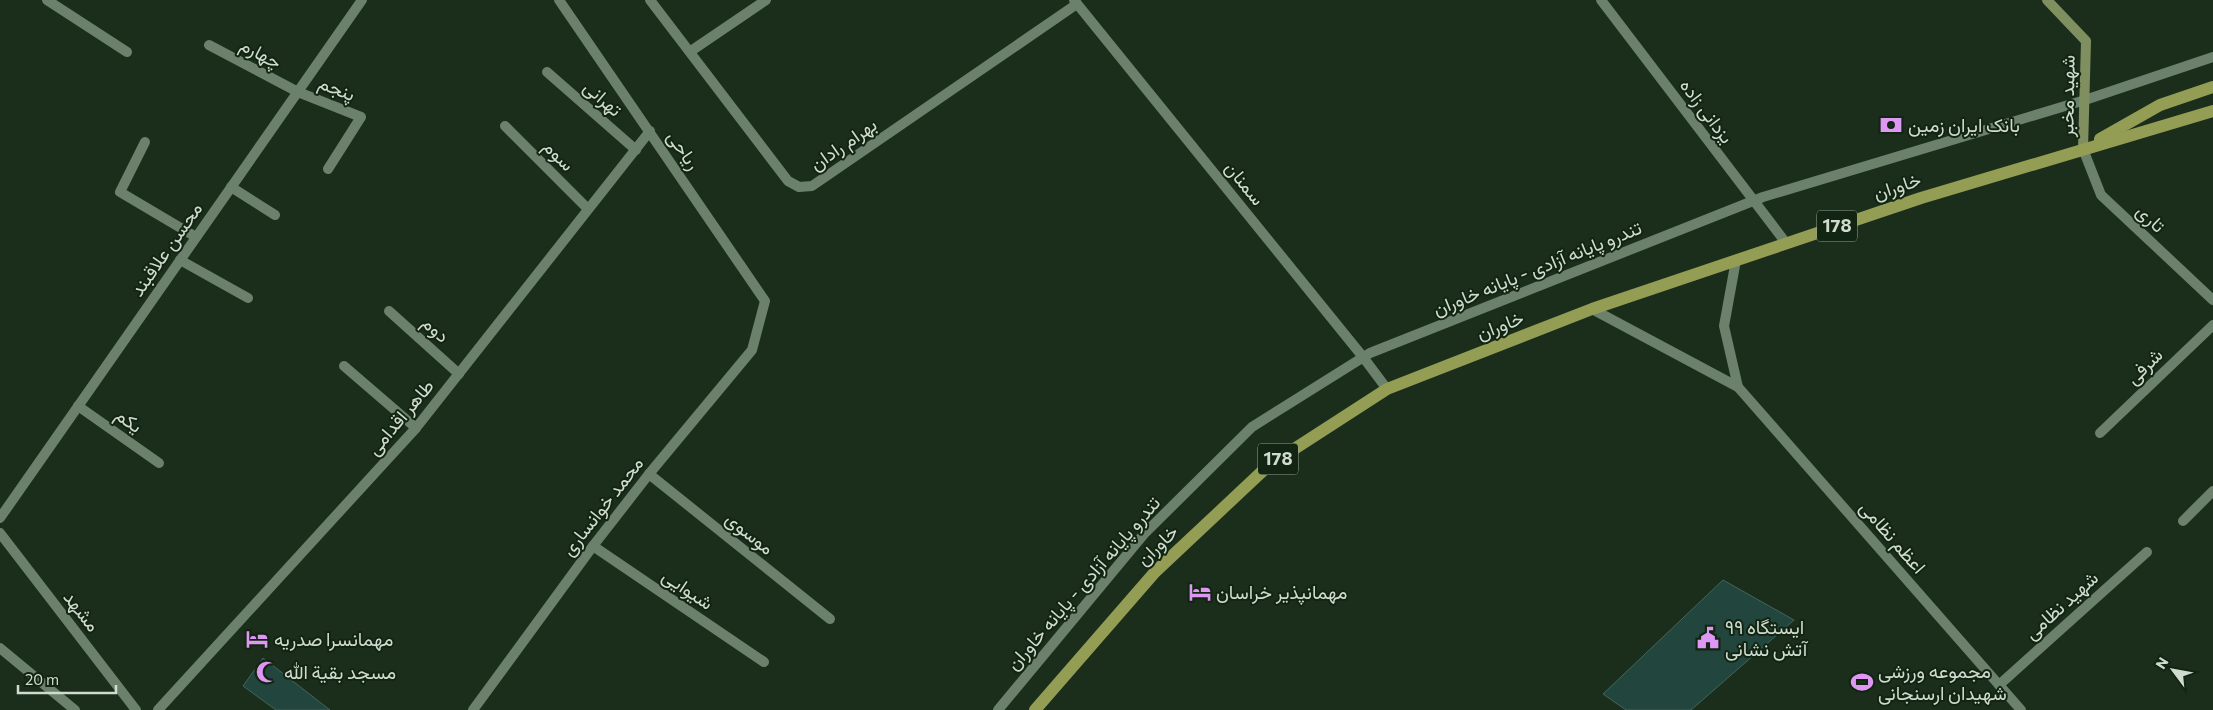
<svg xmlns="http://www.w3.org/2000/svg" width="2213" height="710" viewBox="0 0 2213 710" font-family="Commissioner,Vazirmatn,sans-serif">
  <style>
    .building { fill: #22453e; stroke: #42655d }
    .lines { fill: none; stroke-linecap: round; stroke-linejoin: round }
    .service { stroke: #6b816b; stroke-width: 10 }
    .minor { stroke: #6b816b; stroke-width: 10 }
    .tertiary { stroke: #6b816b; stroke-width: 10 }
    .secondary { stroke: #7f8f5f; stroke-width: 10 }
    .primary { stroke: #939d53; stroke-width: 12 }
    .labels { text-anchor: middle; stroke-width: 4; stroke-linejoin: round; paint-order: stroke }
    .shield { fill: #122512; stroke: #96a496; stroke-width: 1 }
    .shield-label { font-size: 18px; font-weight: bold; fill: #cfdbcf }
    .street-label { font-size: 19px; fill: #cfdbcf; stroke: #122512 }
    .poi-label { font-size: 19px; fill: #cfdbcf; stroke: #122512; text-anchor: start }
  </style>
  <rect width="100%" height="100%" fill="#1b2e1c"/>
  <g class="building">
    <path d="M1723,580l71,40 -103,90h-65l-23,-16z"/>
    <path d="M263,658l67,52h-54l-33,-24z"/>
  </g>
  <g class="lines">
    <path class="service" d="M998,710l146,-176 108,-107 118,-74 393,-156 322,-97 128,-43"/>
    <g class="minor">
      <path d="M47,0l80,52"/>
      <path d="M650,0l138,181 11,6 13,-1 265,-182"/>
      <path d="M1074,0l289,357 24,32"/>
      <path d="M1601,0l185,243"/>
      <path d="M209,45l89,47 63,25 -33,52"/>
      <path d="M691,51l75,-51"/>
      <path d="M547,72l89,78"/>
      <path d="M505,126l83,83"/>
      <path d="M145,142l-25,50 76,45"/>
      <path d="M2083,149l18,46 112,105"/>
      <path d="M231,187l44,28"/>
      <path d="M180,260l68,38"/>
      <path d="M389,311l70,63"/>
      <path d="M344,366l72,62"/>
      <path d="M78,406l81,57"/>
      <path d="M2100,433l113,-108"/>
      <path d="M649,474l181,145"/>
      <path d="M0,518l362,-518"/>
      <path d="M2183,521l30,-30"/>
      <path d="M0,533l136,177"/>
      <path d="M593,546l171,116"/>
      <path d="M0,648l75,62"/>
      <path d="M1999,685l148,-133"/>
      <path d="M158,710l258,-282 234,-297"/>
      <path d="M473,710l120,-164 56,-72 103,-124 13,-49 -206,-301"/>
    </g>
    <g class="tertiary">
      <path d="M1736,260l-12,66 14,61"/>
      <path d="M1592,309l146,78 283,323"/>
    </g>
    <path class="secondary" d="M2047,0l39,41 -3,108"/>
    <g class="primary">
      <path d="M2100,139l60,-34 53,-18"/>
      <path d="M1035,710l120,-138 113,-106 119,-77 205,-80 329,-111 292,-87"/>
    </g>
  </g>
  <defs>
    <g id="bank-bare" transform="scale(1.725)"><path d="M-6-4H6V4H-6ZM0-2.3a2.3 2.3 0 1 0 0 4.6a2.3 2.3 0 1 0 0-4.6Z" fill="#de98f3" stroke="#122512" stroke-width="2.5" paint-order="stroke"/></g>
    <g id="hotel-bare" transform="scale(1.725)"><path d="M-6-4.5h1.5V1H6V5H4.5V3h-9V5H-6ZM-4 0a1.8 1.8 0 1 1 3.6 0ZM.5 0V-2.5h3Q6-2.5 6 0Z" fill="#de98f3" stroke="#122512" stroke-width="2.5" paint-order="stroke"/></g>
    <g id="civic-bare" transform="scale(1.725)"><path d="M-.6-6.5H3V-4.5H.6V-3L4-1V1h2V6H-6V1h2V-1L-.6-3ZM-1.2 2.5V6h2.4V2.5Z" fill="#de98f3" stroke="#122512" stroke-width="2.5" paint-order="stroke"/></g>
    <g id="mosque-bare" transform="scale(1.725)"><path d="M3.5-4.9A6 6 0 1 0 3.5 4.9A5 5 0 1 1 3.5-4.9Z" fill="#de98f3" stroke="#122512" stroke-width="2.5" paint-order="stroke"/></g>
    <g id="stadium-bare" transform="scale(1.725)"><path d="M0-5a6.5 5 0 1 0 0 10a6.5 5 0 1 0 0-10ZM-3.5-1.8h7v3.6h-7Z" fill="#de98f3" stroke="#122512" stroke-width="2.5" paint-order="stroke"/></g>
  </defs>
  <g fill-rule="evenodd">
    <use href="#bank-bare" x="1891" y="125"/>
    <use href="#hotel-bare" x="1200" y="592"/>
    <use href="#civic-bare" x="1708" y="638"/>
    <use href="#hotel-bare" x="257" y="639"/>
    <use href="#mosque-bare" x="267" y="672"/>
    <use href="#stadium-bare" x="1862" y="682"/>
  </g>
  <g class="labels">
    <g class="shield">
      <rect x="1817" y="210.5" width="40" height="31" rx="4"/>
      <rect x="1258" y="443.5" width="40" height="31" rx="4"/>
    </g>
    <g class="shield-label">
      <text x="1837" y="232">178</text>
      <text x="1278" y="465">178</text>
    </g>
    <g class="street-label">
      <text transform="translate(261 53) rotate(28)" y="7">چهارم</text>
      <text transform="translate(337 88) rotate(22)" y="7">پنجم</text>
      <text transform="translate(2067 96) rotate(-89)" y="7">شهید مخبر</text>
      <text transform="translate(603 98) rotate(41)" y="7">تهرانی</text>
      <text transform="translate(1707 111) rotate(53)" y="7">یزدانی زاده</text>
      <text transform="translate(843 144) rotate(-35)" y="7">بهرام رادان</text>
      <text transform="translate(684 150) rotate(56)" y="7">ریاحی</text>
      <text transform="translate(559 155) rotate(45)" y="7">سوم</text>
      <text transform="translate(1245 183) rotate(51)" y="7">سمنان</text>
      <text transform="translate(1897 186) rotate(-18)" y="7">خاوران</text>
      <text transform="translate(2151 218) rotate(43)" y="7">تاری</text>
      <text transform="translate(166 249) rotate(-55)" y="7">محسن علاقبند</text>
      <text transform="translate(1537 268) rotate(-22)" y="7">تندرو پایانه آزادی - پایانه خاوران</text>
      <text transform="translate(1500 325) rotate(-21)" y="7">خاوران</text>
      <text transform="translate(436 329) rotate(42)" y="7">دوم</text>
      <text transform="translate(2144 366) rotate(-44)" y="7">شرفی</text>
      <text transform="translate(400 417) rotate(-50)" y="7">طاهر اقدامی</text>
      <text transform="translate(129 420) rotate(35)" y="7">یکم</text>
      <text transform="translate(602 506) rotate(-52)" y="7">محمد خوانساری</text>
      <text transform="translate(750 533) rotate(39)" y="7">موسوی</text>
      <text transform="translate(1893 537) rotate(49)" y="7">اعظم نظامی</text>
      <text transform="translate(1157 545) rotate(-44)" y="7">خاوران</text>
      <text transform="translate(1083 583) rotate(-49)" y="7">تندرو پایانه آزادی - پایانه خاوران</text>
      <text transform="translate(688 589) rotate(34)" y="7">شیوایی</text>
      <text transform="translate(2061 605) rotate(-42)" y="7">شهید نظامی</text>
      <text transform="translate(82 611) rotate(52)" y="7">مشهد</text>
    </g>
    <g class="poi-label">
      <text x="1908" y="132">بانک ایران زمین</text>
      <text x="1216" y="599">مهمانپذیر خراسان</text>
      <text x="1725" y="634">ایستگاه ۹۹<tspan x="1725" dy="22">آتش نشانی</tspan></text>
      <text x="274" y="646">مهمانسرا صدریه</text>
      <text x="1878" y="678">مجموعه ورزشی<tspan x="1878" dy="22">شهیدان ارسنجانی</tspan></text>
      <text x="284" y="679">مسجد بقیة الله</text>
    </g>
  </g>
  <g transform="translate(2173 670) rotate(302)" stroke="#122512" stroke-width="4" paint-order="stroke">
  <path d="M0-4L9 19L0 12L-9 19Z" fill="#cfdbcf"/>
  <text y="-8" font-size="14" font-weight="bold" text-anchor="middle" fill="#cfdbcf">N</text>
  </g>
  <path d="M18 685v8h98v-8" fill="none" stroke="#cfdbcf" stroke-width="2.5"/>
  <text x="25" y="685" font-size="15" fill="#cfdbcf" stroke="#122512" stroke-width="4" paint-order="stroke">20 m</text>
</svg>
